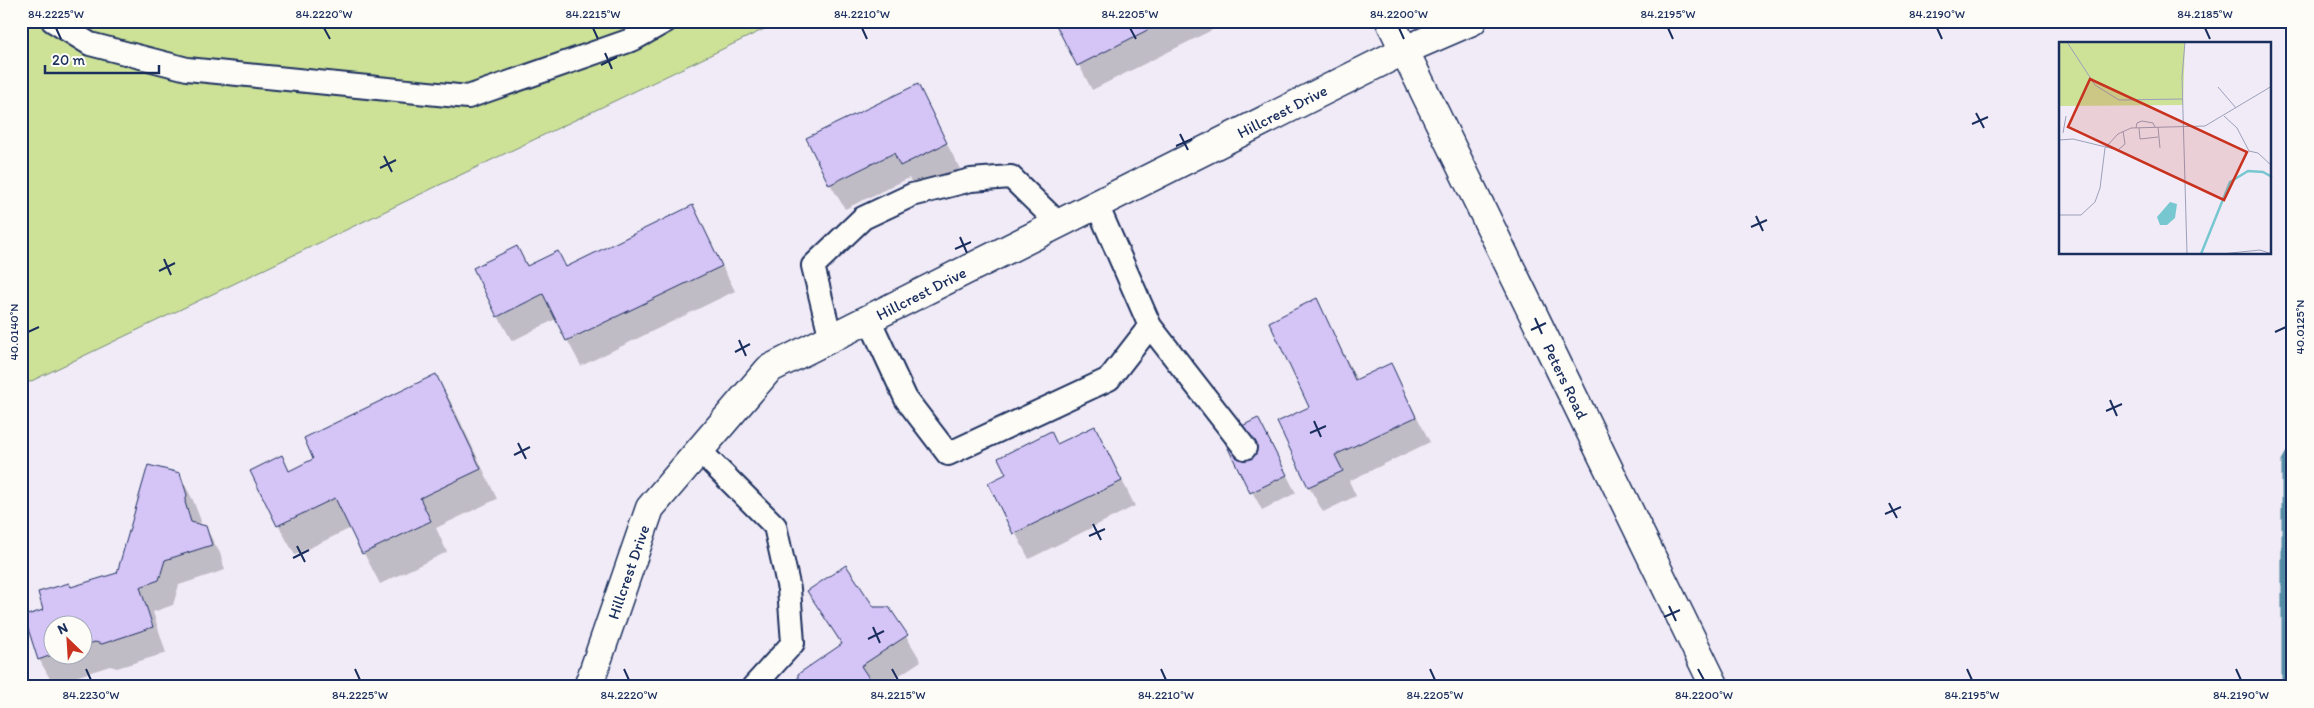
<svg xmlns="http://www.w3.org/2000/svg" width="2314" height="708" viewBox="0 0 2314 708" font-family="Itim,sans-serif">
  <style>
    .green { fill: #cde297; stroke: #74887a }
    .shadow { fill: #0003; fill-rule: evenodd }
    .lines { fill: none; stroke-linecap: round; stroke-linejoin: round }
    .stream { stroke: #528aa3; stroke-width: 11 }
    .building { fill: #d5c4f6; stroke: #1b2f5e }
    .service-casing { stroke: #1b2f5e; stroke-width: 26 }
    .minor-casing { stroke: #1b2f5e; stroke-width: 31 }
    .tertiary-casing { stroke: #1b2f5e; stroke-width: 31 }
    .service { stroke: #fdfcf7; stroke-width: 22 }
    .minor { stroke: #fdfcf7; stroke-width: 28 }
    .tertiary { stroke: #fdfcf7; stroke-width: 28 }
    .ticks { fill: none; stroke: #1b2f5e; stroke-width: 2 }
    .labels { text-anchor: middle; stroke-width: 5; stroke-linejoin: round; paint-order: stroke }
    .street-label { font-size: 16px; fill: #1b2f5e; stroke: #fdfcf7 }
    .inset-river { fill: none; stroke: #77c7d1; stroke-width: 2.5 }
    .inset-road { fill: none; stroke: #9ba0ba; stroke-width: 1 }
    .view { fill: #c8321e; fill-opacity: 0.15; stroke: #c8321e; stroke-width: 2.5 }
    .inset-edge { fill: none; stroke: #1b2f5e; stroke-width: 2.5 }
    .neatline { fill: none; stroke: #1b2f5e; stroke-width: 2 }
    .ticks-label { font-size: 12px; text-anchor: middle; fill: #1b2f5e }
  </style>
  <rect width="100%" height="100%" fill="#f1ebf7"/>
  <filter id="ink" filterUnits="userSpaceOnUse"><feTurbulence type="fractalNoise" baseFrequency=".02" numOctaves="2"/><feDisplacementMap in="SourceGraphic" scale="10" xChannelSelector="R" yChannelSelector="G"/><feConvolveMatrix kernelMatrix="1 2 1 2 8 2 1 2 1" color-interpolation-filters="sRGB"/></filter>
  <g filter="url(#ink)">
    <path class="green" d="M21,21h760l-760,365z"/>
    <g class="shadow">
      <path d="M1056,21h171l1,1 -136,68z"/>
      <path d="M917,86l43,83 -44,21 -7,-12 -64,31 -15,-25z"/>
      <path d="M692,207l43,84 -154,75 -25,-47 -44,22 -14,-25 18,-69 12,20 38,1z"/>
      <path d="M1316,300l41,80 33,-15 40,77 -81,39 7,15 -33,16 -14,-25z"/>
      <path d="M436,376l17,30 44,93 -61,29 11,24 -67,32 -29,-56 -56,27 -17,-30 3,-68 9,15 25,-12z"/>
      <path d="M1258,420l38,73 -34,17 -39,-73z"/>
      <path d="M1095,427l40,79 -106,53 -39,-75 68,-39z"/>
      <path d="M179,474l14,26 8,21 -2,5 6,1 15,26 5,17 -46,15 -6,20 -20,7 13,41 -49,15 -7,-2 -57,18 -14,-25 6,-48 26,-22 47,-15zM52,626h30v30h-30z"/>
      <path d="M809,592l65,17 15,-1 32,53 -39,26h-82l42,-42z"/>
    </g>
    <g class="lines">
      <path class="stream" d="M2287,687v-225l6,-11"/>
    </g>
    <g class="building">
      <path d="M1054,21h111l-88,45z"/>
      <path d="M918,84l29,59 -47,23 -6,-13 -65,32 -23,-47z"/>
      <path d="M693,205l29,61 -156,75 -23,-47 -46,23 -24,-49 44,-22 10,20 31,-15 8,16z"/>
      <path d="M1317,298l38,82 36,-17 25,54 -81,38 8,16 -35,16 -31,-65 32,-15 -40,-85z"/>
      <path d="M436,374l45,95 -61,29 11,23 -69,33 -27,-56 -58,28 -27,-55 32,-16 7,16 24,-12 -9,-21z"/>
      <path d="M1258,418l29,57 -37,18 -28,-57z"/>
      <path d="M1095,426l27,55 -109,53 -25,-51 18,-9 -8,-16 53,-27 6,13z"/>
      <path d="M148,465l32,8 7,22 -2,7 6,20 15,4 6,19 -47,15 -6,20 -19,7 13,40 -51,17 -7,-2 -13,4v-20h-30v29l-14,5 -14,-44 19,-6 -5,-18 31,-9 2,4 46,-14z"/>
      <path d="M846,565l28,42h15l19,28 -47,31 14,21h-77v-13l44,-30 -35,-53z"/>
    </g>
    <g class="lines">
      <g class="service-casing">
        <g id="service">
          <path d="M53,21l37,23 97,25 281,28 166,-58 32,-18"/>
          <path d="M1097,205l53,121 95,122"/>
          <path d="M869,319l37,80 42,55 161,-75 41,-53"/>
          <path d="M831,339l-18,-73 50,-48 49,-23 59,-15 40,-3 48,47"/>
          <path d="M699,450l76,76 14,63 4,54 -40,44"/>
        </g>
      </g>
      <g class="minor-casing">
        <path id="minor" d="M588,687l62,-179 119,-139 636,-319 67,-29"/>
      </g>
      <g class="tertiary-casing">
        <path id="tertiary" d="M1390,21l325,666"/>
      </g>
      <use href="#service" class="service"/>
      <use href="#minor" class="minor"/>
      <use href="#tertiary" class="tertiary"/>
    </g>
  </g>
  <path class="ticks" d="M56,28l5,11M324,28l6,11M593,28l5,11M862,28l5,11M1130,28l6,11M1399,28l5,11M1668,28l5,11M1937,28l5,11M2205,28l5,11M605,53l7,16M601,65l16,-8M1976,113l8,15M1972,124l16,-7M1180,134l8,16M1176,146l16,-7M384,156l8,16M380,168l16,-8M1756,216l7,15M1751,227l16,-7M960,237l7,16M955,249l16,-7M164,259l7,16M159,271l16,-8M1535,318l7,16M1531,330l15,-7M28,332l11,-5M2275,332l11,-5M739,340l7,16M735,352l15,-8M2110,400l7,16M2106,411l16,-7M1314,421l7,16M1310,433l16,-7M518,443l8,16M514,455l16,-8M1889,503l8,15M1885,514l16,-7M1093,524l8,16M1089,536l16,-7M297,546l8,16M293,558l16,-8M1669,606l7,15M1664,617l16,-7M873,627l7,16M868,639l16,-8M86,669l5,11M355,669l5,11M624,669l5,11M892,669l6,11M1161,669l5,11M1430,669l5,11M1698,669l6,11M1967,669l5,11M2236,669l5,11"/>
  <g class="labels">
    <g class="street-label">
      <text transform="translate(1282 111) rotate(-27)" y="6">Hillcrest Drive</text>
      <text transform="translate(921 293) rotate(-27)" y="6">Hillcrest Drive</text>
      <text transform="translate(1566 381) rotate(64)" y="6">Peters Road</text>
      <text transform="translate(628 572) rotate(-71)" y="6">Hillcrest Drive</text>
    </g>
  </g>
  <g transform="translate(2059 42)">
    <rect width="212" height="212" fill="#f1ebf7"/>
    <path d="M0,0h126l-2,63 -124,1z" fill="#cde297"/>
    <path d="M111,160l7,2 -2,14 -8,7h-7l-3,-8z" fill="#77c7d1"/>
    <path class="inset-river" d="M142,212l29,-72 18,-11 15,1 9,5"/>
    <path class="inset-road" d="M8,0l28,43 24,15 64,-1M126,0l-3,35 5,177M159,45l18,21M165,74l13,12 12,23 9,2 14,13M99,85l2,21M77,86l1,-5 5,-2 11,2 2,4M80,86l1,11 18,-2M4,91l3,-17M0,98l14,-1 45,11 7,-6 -2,-13M0,173h22l14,-13 5,-14 5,-40 13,-14 13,-6 74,-2 67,-40M162,212l39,-4 12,4"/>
    <path class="view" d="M31,37l157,73 -23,48 -156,-73z"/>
    <rect width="212" height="212" class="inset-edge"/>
  </g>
  <rect width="2314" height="708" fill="none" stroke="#fdfcf7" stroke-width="55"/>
  <g transform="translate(68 640) rotate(335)"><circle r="24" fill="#fdfcf7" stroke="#a3aaba"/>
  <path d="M0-4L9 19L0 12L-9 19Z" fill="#c8321e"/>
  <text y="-8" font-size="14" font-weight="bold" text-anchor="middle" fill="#1b2f5e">N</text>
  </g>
  <path d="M45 65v8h114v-8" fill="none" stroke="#1b2f5e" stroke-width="2.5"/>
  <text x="52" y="65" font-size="15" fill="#1b2f5e" stroke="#fdfcf7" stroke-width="4" paint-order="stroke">20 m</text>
  <rect x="28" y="28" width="2258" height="652" class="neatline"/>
  <g class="ticks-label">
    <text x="56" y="18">84.2225°W</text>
    <text x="324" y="18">84.2220°W</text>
    <text x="593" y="18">84.2215°W</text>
    <text x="862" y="18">84.2210°W</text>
    <text x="1130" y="18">84.2205°W</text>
    <text x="1399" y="18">84.2200°W</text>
    <text x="1668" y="18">84.2195°W</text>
    <text x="1937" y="18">84.2190°W</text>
    <text x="2205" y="18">84.2185°W</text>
    <text transform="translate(2300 327) rotate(-90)" y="4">40.0125°N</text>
    <text transform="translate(14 332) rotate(-90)" y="4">40.0140°N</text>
    <text x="91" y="699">84.2230°W</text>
    <text x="360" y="699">84.2225°W</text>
    <text x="629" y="699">84.2220°W</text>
    <text x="898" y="699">84.2215°W</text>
    <text x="1166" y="699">84.2210°W</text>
    <text x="1435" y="699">84.2205°W</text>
    <text x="1704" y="699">84.2200°W</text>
    <text x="1972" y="699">84.2195°W</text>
    <text x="2241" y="699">84.2190°W</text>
  </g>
</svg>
